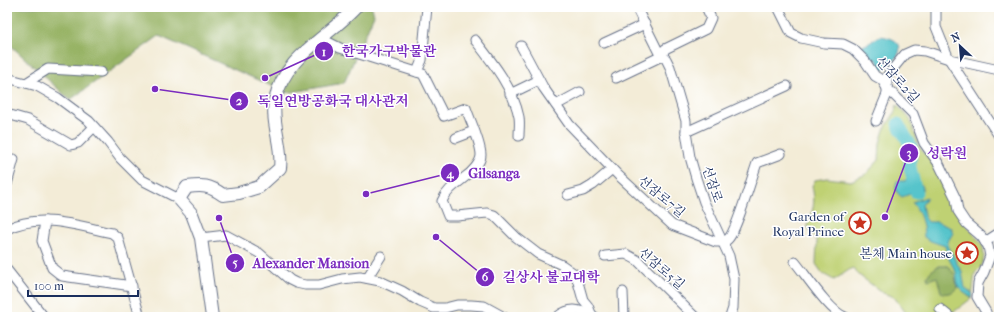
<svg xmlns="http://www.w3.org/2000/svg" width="1006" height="324" viewBox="0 0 1006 324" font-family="'IM FELL French Canon','Noto Serif KR',serif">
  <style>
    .green { fill: #bfd173; stroke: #6d8068 }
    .forest { fill: #97b365; stroke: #597162 }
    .water { fill: #56c4cb; stroke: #387a94 }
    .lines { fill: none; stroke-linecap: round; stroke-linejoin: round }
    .river { stroke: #56c4cb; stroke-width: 13 }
    .minor-casing { stroke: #677188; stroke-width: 11 }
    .major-casing { stroke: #677188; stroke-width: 14 }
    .minor { stroke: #fff; stroke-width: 9 }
    .major { stroke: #fff; stroke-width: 12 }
    .labels { text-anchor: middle; stroke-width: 3; stroke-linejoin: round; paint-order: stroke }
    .street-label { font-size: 13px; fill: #1b2f5e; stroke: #fff }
    .poi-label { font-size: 13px; fill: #1b2f5e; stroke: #fff; text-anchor: end }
    .leader { fill: none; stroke: #7b2cbf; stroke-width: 1.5 }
    .callout-dot { fill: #7b2cbf; stroke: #fff; stroke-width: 1.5 }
    .mark-label { font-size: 12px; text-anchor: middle; font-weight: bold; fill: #fff }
    .callout-label { font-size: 14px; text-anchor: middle; font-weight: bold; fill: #7b2cbf; stroke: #fff; stroke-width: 3; stroke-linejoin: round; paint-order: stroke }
  </style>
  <rect width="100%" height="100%" fill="#fff"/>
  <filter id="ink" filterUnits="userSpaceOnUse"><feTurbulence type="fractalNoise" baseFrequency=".025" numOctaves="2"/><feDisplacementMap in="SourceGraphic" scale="8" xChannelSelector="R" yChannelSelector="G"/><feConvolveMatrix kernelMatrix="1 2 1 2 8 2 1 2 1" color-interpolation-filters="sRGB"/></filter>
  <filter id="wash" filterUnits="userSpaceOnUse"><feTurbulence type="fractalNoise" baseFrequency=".012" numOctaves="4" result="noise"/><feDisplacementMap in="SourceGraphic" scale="16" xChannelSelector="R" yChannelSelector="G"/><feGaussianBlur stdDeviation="0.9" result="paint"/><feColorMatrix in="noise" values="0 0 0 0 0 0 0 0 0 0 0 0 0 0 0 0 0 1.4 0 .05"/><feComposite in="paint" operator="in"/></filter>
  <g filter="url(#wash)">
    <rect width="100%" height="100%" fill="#f3ecd7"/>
    <path class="green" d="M897,105l13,14 10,29 12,14 11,18 12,30 28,36 1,10 -2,10 -7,7 -3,25 -25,19h-38l-15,-20 -11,-4 -23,-17 -8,-8 -18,12 -11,-6 -7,-10 1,-23 -10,-15c6,-16 9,-23 5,-40l3,-6 12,-2 24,3 15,-7 13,-14 1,-17 4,-13 10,-16z"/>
    <g class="forest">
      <path d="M7,7h365l2,8 -30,68 -57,10 -128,-57 -89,64 -63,-58z"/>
      <path d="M938,266h10c7,6 8,14 9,22 -5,5 -9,7 -16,4l-4,-15 -9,3 -1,-3 3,-5z"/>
    </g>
    <g class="water">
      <path d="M880,36c9,1 25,5 18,19 -3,6 -11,11 -16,16l-2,-2 -3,-9 -6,-2 -11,-11c7,-2 13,-7 20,-11z"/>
      <path d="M910,167l4,4 5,13 3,1 1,4 -21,8c-7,-5 -7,-8 -5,-16h8l3,-4v-4z"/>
      <path d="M927,197l-5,8 2,11 4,6h9l14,6 2,5 -6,10 8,17 7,12 3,16 8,6 -1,4 -9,-6 -5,-5 -2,-15 -8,-15 -3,-11 -17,-6 -4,-3c0,-12 -4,-26 -12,-35z"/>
    </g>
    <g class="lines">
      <path class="river" d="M898,124l13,22 -1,21 6,25"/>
    </g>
  </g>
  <g filter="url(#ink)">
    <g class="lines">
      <g class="minor-casing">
        <g id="minor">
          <path d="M636,7l24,48 6,4 4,8 16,54v11l4,25 6,21 8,24 25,54 5,23 -1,29 -3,9"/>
          <path d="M778,7l13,26 10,5 23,5 19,1 10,5 12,12 10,15 7,4 5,8 26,26 11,29 15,21 17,35 2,12 8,12 15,13 7,10 2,10 -6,16 -6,11 -1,14 9,15 1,5"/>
          <path d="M936,7v20l13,32 50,77"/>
          <path d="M320,38l20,10 83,26 21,42 22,-8c4,12 15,35 15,47 0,8 -10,18 -16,22 -10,8 -18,13 -23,24l6,15h9l30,-3 7,2 22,22 22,17 24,11 14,10 7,25 5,6 4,10"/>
          <path d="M475,40c18,23 38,48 44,77 1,6 0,13 0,19"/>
          <path d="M604,43l41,-19"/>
          <path d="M521,46l22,41 26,37 49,51 54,50 44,17c4,0 8,1 12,-3 8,-7 24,-62 29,-76l24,-9"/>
          <path d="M417,72l5,-12 5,-53"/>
          <path d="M7,78l30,8 21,12 31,23 19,21 12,16 22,22 37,19"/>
          <path d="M616,78l46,-22 3,-7 41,-20 5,-11 -5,-11"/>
          <path d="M26,83l22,-14 53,3"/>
          <path d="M510,94l29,-14"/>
          <path d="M556,105l24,-13"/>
          <path d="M7,114l21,6 43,25 7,-2 16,-16"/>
          <path d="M876,121l11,-27v-18l18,-22 9,-4 11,1 24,8 50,11"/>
          <path d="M686,132l101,-46"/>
          <path d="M456,138l18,-7"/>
          <path d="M7,184l7,-25"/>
          <path d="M568,195l15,-4 10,-6 19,-16"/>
          <path d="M45,221l-3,20 10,27 10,8 70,10"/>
          <path d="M7,229c33,-17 72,-3 105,4l6,5 22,79"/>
          <path d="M201,238l25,-3 33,18 31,27 6,3 9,2h14l23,-6 18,-2 20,4 22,10 18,11 14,6h11l12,-3h14l13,1 20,11"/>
          <path d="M985,242l14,-9"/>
          <path d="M605,256l21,-2 11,6 58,57"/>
          <path d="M795,262c11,13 35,50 50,55"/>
          <path d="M7,270l37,47"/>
          <path d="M367,278l14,-22"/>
          <path d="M623,292l1,25"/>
          <path d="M940,309l10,8"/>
          <path d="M557,317c14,-11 22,-7 37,-1"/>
        </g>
      </g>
      <g class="major-casing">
        <path id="major" d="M212,317l-11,-79 -9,-24 -13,-15 8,-12c16,-2 22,-2 36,8l16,-2 20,-6 21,-19c3,-22 -9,-44 -5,-67 8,-44 54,-64 81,-94"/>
      </g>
      <use href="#minor" class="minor"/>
      <use href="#major" class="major"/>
    </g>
  </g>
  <defs>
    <g id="sight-ring" transform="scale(1.15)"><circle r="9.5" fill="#fff" stroke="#c8321e" stroke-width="1.5"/><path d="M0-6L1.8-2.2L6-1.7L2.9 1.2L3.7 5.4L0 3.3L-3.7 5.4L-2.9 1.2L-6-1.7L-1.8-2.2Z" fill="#c8321e"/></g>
  </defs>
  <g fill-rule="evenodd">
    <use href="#sight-ring" x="860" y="223"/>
    <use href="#sight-ring" x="967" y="253"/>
  </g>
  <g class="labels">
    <g class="street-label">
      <text transform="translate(898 79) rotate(48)" y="5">선잠로2길</text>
      <text transform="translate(713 184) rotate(71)" y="5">선잠로</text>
      <text transform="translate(662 196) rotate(40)" y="5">선잠로7길</text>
      <text transform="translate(662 268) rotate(41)" y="5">선잠로5길</text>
    </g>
    <g class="poi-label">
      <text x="844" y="221">Garden of<tspan x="844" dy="15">Royal Prince</tspan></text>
      <text x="952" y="258">본체 Main house</text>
    </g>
  </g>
  <path class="leader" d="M265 78L324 51M155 89L239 101M885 217L909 153M366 194L450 173M219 218L235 263M436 237L485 277"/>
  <g class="callout-dot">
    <circle cx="265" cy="78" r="4"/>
    <circle cx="155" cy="89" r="4"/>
    <circle cx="885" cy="217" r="4"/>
    <circle cx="366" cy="194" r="4"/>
    <circle cx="219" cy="218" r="4"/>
    <circle cx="436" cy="237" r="4"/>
    <circle cx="324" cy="51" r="10"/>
    <circle cx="239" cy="101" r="10"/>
    <circle cx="909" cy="153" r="10"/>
    <circle cx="450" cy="173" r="10"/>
    <circle cx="235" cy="263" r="10"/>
    <circle cx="485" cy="277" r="10"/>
  </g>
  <g class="mark-label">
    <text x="324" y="56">1</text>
    <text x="239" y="105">2</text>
    <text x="909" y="157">3</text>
    <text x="450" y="178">4</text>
    <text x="235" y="267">5</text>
    <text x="485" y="281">6</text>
  </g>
  <g class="callout-label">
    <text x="389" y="56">한국가구박물관</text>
    <text x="333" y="106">독일연방공화국 대사관저</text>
    <text x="947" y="158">성락원</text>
    <text x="494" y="178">Gilsanga</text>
    <text x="311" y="268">Alexander Mansion</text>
    <text x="551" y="282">길상사 불교대학</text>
  </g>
  <rect width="1006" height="324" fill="none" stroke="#fff" stroke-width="24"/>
  <g transform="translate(960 46) rotate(334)" stroke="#ffffff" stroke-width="3" paint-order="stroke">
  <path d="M0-3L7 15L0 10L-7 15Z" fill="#1b2f5e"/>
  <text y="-6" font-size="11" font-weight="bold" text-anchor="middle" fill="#1b2f5e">N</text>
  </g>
  <path d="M28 290v6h110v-6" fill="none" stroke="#1b2f5e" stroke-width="2"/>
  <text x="34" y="290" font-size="12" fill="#1b2f5e" stroke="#ffffff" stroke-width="3" paint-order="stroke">100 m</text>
</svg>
